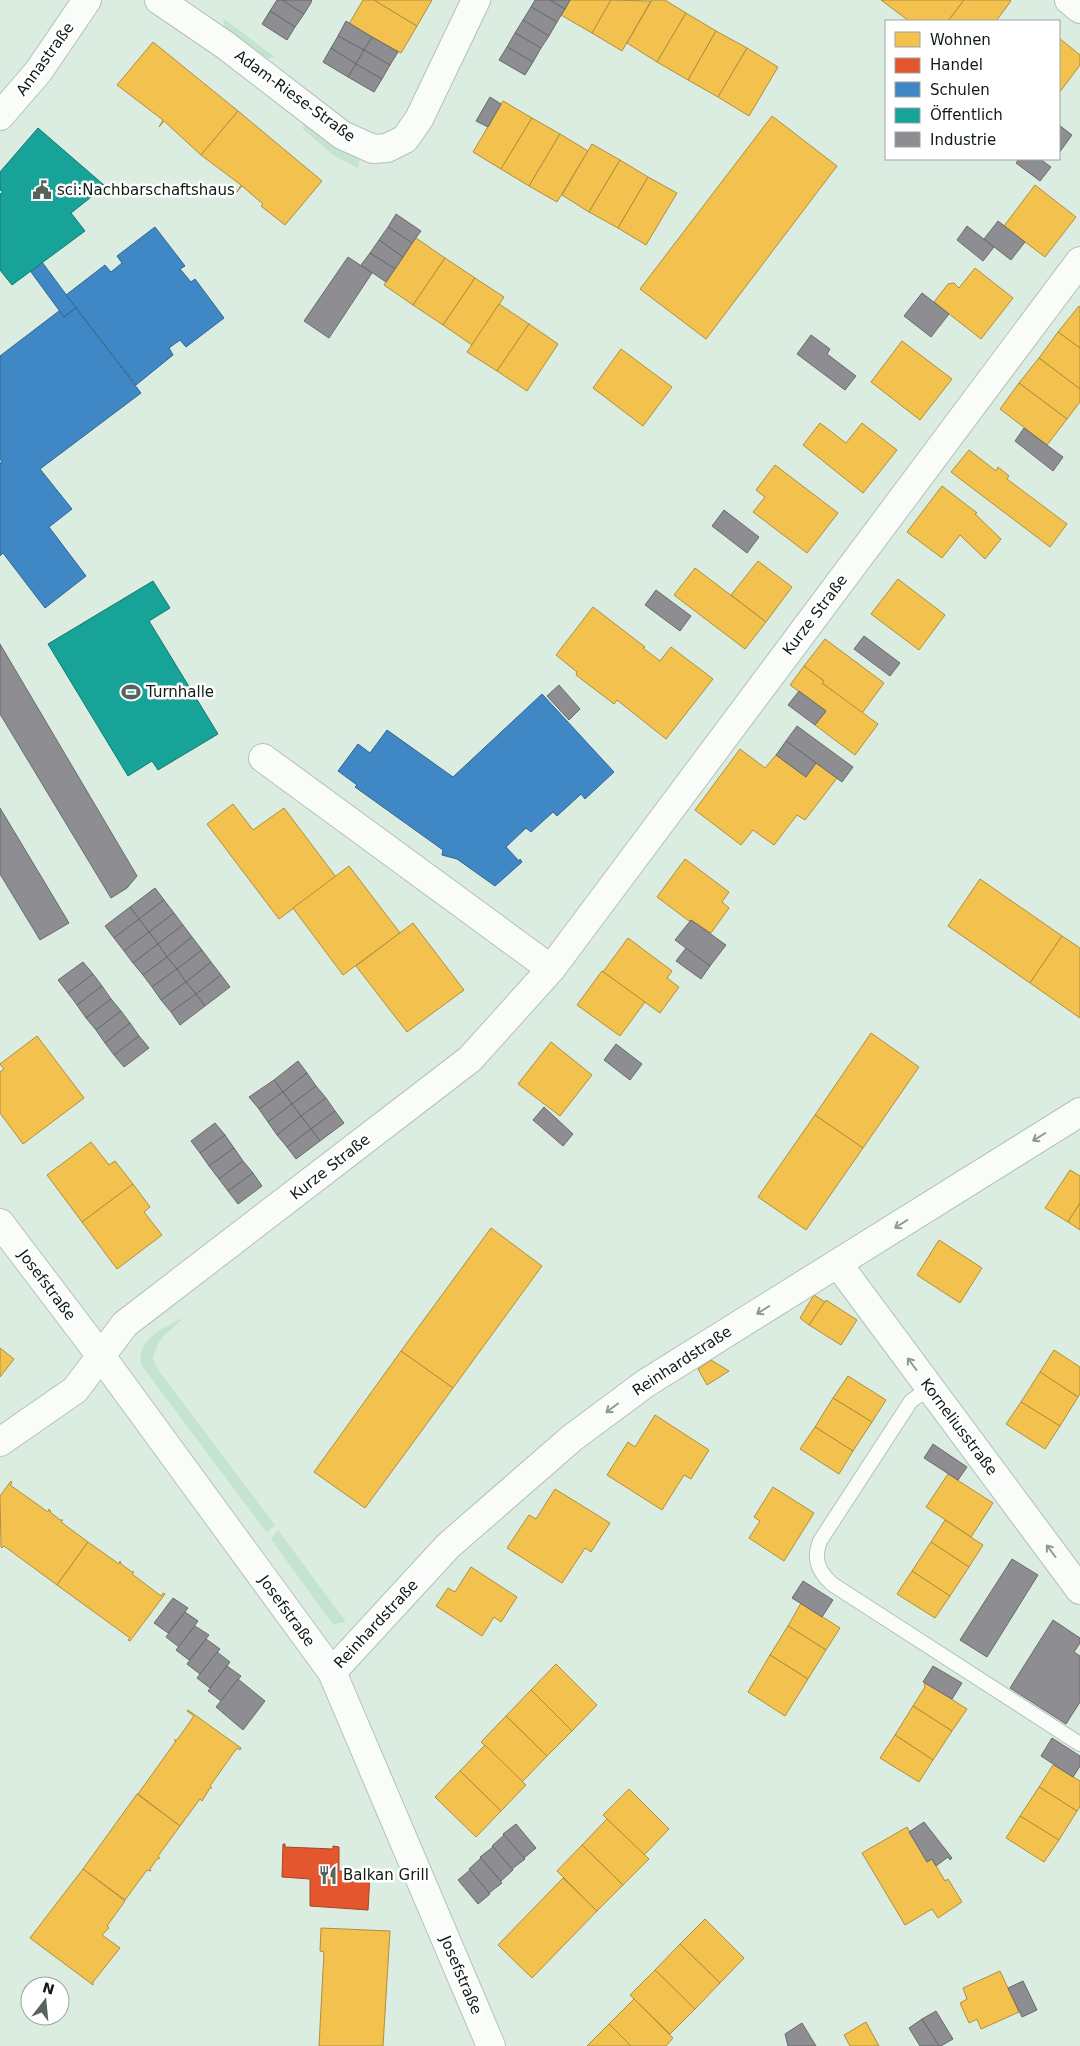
<svg xmlns="http://www.w3.org/2000/svg" width="1080" height="2046" viewBox="0 0 1080 2046" font-family="'DejaVu Sans',sans-serif">
  <style>
    .green { fill: #c4e4cf }
    .homes { fill: #f2c14e; stroke: #ae8f3d }
    .shops { fill: #e4572e; stroke: #a44526 }
    .schools { fill: #3f88c5; stroke: #316790 }
    .public { fill: #17a398; stroke: #157a70 }
    .industry { fill: #8d8d92; stroke: #686b6c }
    .lines { fill: none; stroke-linecap: round; stroke-linejoin: round }
    .lane-casing { stroke: #b4c2b9; stroke-width: 16 }
    .street-casing { stroke: #b4c2b9; stroke-width: 30 }
    .lane { stroke: #fafcfa; stroke-width: 14 }
    .street { stroke: #fafcfa; stroke-width: 28 }
    .oneway { stroke: #919792 }
    .labels { text-anchor: middle; stroke-width: 5; stroke-linejoin: round; paint-order: stroke }
    .street-label { font-size: 15px; fill: #101b14; stroke: #fff }
    .poi-label { font-size: 15px; fill: #101b14; stroke: #fff; text-anchor: start }
  </style>
  <rect width="100%" height="100%" fill="#dbece1"/>
  <g class="green">
    <path d="M223,18l52,39 -13,3 -37,-29z"/>
    <path d="M307,122l39,29 14,8 -2,9 -25,-13 -31,-27z"/>
    <path d="M184,1317c-18,19 -24,16 -31,42l6,12 116,154 -8,8 -125,-167c-8,-27 22,-38 42,-49z"/>
    <path d="M278,1530l68,92 -13,2 -7,-9 -55,-76z"/>
  </g>
  <g class="homes">
    <path d="M363,0h11l43,26 -16,27 -52,-29z"/>
    <path d="M374,0h58l-15,26z"/>
    <path d="M570,0h41l-19,33 -31,-18z"/>
    <path d="M611,0l40,1 -29,50 -30,-18z"/>
    <path d="M652,0h13l21,13 -29,49 -30,-19z"/>
    <path d="M881,0h83l-16,21h-39z"/>
    <path d="M964,0h45l2,1 -15,20h-48z"/>
    <path d="M686,13l30,18 -28,49 -31,-18z"/>
    <path d="M716,31l31,17 -29,49 -30,-17z"/>
    <path d="M1059,38l21,17v10l-21,28z"/>
    <path d="M153,42l85,69 -37,44 -37,-34 -5,6 4,-7 -46,-35z"/>
    <path d="M747,48l31,19 -29,49 -31,-19z"/>
    <path d="M503,101l29,17 -31,51 -28,-17z"/>
    <path d="M238,111l84,70 -37,44 -24,-19 2,-2 -21,-18 -6,7 5,-8 -40,-30z"/>
    <path d="M772,116l65,50 -131,173 -66,-50z"/>
    <path d="M532,118l28,16 -31,52 -28,-17z"/>
    <path d="M560,134l28,17 -31,51 -28,-16z"/>
    <path d="M592,144l28,16 -31,52 -27,-17z"/>
    <path d="M620,160l28,17 -30,51 -29,-16z"/>
    <path d="M648,177l29,16 -31,52 -28,-17z"/>
    <path d="M1035,185l41,32 -31,40 -41,-31z"/>
    <path d="M416,238l29,20 -32,47 -29,-20z"/>
    <path d="M445,258l30,20 -32,47 -30,-20z"/>
    <path d="M975,268l38,30 -32,41 -47,-37 14,-18 6,-1 5,5z"/>
    <path d="M475,278l29,19 -32,48 -29,-20z"/>
    <path d="M499,304l30,20 -32,47 -30,-19z"/>
    <path d="M1079,306l1,1v41l-22,-16z"/>
    <path d="M529,324l29,20 -31,47 -30,-20z"/>
    <path d="M1058,332l22,16v41l-41,-31z"/>
    <path d="M902,341l50,38 -32,41 -49,-38z"/>
    <path d="M621,349l51,38 -29,39 -50,-38z"/>
    <path d="M1039,358l41,31v13l-13,17 -48,-36z"/>
    <path d="M1019,383l48,36 -20,26 -47,-36z"/>
    <path d="M820,423l26,20 16,-20 35,27 -34,43 -60,-48z"/>
    <path d="M969,450l27,21 2,-4 11,9 -2,3 60,45 -17,23 -99,-75z"/>
    <path d="M775,465l63,48 -31,40 -54,-41 12,-15 -9,-7z"/>
    <path d="M942,486l35,27 -2,1 26,25 -16,20 -25,-24 -18,23 -35,-26z"/>
    <path d="M758,561l34,26 -26,35 -35,-27z"/>
    <path d="M695,568l71,54 -21,27 -71,-54z"/>
    <path d="M898,579l47,36 -26,35 -48,-36z"/>
    <path d="M593,607l52,40 -2,1 17,13 11,-14 42,32 -47,60 -49,-39 -3,4 -38,-29 1,-3 -21,-17z"/>
    <path d="M825,639l59,44 -22,30 -40,-30 2,-2 -20,-15z"/>
    <path d="M804,666l20,15 -2,2 56,41 -23,31 -40,-30 11,-14 -36,-26z"/>
    <path d="M740,749l25,19 11,-13 30,22 10,-14 21,15 -32,42 -8,-5 -23,30 -21,-15 -12,15 -46,-35z"/>
    <path d="M233,804l20,26 31,-22 52,69 -57,42 -72,-95z"/>
    <path d="M685,859l44,33 -7,10 7,6 -18,25 -20,-13 -2,1 -32,-24z"/>
    <path d="M349,866l51,67 -57,42 -50,-67z"/>
    <path d="M980,879l82,57 -32,47 -82,-57z"/>
    <path d="M413,923l51,67 -57,42 -51,-66z"/>
    <path d="M1062,936l18,12v70l-50,-35z"/>
    <path d="M628,938l44,33 -5,7 12,9 -19,26 -57,-41z"/>
    <path d="M602,971l43,31 -25,34 -43,-31z"/>
    <path d="M871,1033l48,34 -56,81 -48,-33z"/>
    <path d="M37,1036l47,62 -61,46 -23,-31v-41l4,-3 -4,-5z"/>
    <path d="M551,1042l41,33 -32,41 -42,-32z"/>
    <path d="M815,1115l48,33 -57,82 -48,-33z"/>
    <path d="M91,1142l18,23 6,-4 18,23 -51,38 -35,-47z"/>
    <path d="M1070,1170l10,6v27l-12,19 -23,-14z"/>
    <path d="M133,1184l17,23 -6,5 18,23 -45,34 -35,-47z"/>
    <path d="M1080,1203v27l-12,-8z"/>
    <path d="M491,1228l51,38 -89,122 -52,-37z"/>
    <path d="M939,1240l43,28 -22,35 -43,-28z"/>
    <path d="M814,1295l11,7 -16,23 -9,-7z"/>
    <path d="M826,1300l31,20 -16,25 -32,-20z"/>
    <path d="M0,1348l14,11 -14,18z"/>
    <path d="M1054,1350l26,17v27l-2,3 -38,-25z"/>
    <path d="M401,1351l52,37 -88,120 -51,-36z"/>
    <path d="M711,1360l18,11 -22,14 -9,-16z"/>
    <path d="M1040,1372l38,25 -18,29 -39,-24z"/>
    <path d="M848,1376l38,24 -14,22 -39,-24z"/>
    <path d="M833,1398l39,24 -19,29 -38,-24z"/>
    <path d="M1021,1402l39,24 -15,23 -39,-25z"/>
    <path d="M655,1415l54,35 -18,29 -7,-4 -22,35 -55,-35 21,-33 7,5z"/>
    <path d="M815,1427l38,24 -14,23 -39,-25z"/>
    <path d="M948,1474l45,29 -22,34 -45,-30z"/>
    <path d="M11,1481l1,2 -2,2 38,27 1,-3 2,2 -1,1 10,8h3l-2,2 27,20 -31,43 -53,-39 -2,2 -1,-1 -1,-51z"/>
    <path d="M773,1487l41,26 -30,48 -35,-23 11,-17 -6,-4z"/>
    <path d="M555,1489l55,34 -19,29 -6,-4 -23,35 -55,-35 22,-33 7,4z"/>
    <path d="M945,1520l38,25 -14,22 -38,-25z"/>
    <path d="M88,1542l31,22 1,-3 1,3 11,8h2l-2,2 29,22 2,-3 2,1 -35,47 -2,-1 2,-2 -73,-53z"/>
    <path d="M931,1542l38,25 -19,29 -38,-25z"/>
    <path d="M471,1567l46,30 -16,25 -7,-5 -12,19 -46,-30 12,-18 7,4z"/>
    <path d="M912,1571l38,25 -15,22 -38,-24z"/>
    <path d="M801,1603l39,25 -14,22 -38,-24z"/>
    <path d="M788,1626l38,24 -18,29 -38,-24z"/>
    <path d="M770,1655l38,24 -23,37 -37,-24z"/>
    <path d="M556,1664l41,41 -25,26 -41,-41z"/>
    <path d="M926,1683l41,26 -15,22 -39,-25 12,-19 -1,-2z"/>
    <path d="M531,1690l41,41 -25,25 -41,-40z"/>
    <path d="M913,1706l39,25 -19,29 -38,-25z"/>
    <path d="M188,1710l53,38 -1,2 -3,-2 -27,38 2,2h-2l-8,13 -2,-2 -20,27 -42,-32 38,-53 -2,-1h3l17,-24 -7,-5z"/>
    <path d="M506,1716l41,40 -25,26 -41,-40z"/>
    <path d="M895,1735l38,25 -14,22 -39,-24z"/>
    <path d="M485,1745l41,40 -25,26 -41,-40z"/>
    <path d="M1053,1765l27,16v26l-3,4 -38,-24z"/>
    <path d="M460,1771l41,40 -25,26 -41,-40z"/>
    <path d="M1039,1787l38,24 -18,29 -39,-24z"/>
    <path d="M629,1789l40,40 -25,26 -41,-40z"/>
    <path d="M137,1794l43,32 -22,30 2,2 -3,1 -7,10 1,2 -4,-1 -22,30 -42,-31z"/>
    <path d="M1020,1816l39,24 -15,22 -38,-24z"/>
    <path d="M607,1819l42,40 -26,26 -41,-40z"/>
    <path d="M907,1827l20,35 5,-3 13,22 3,-2 14,23 -24,16 -6,-9 -27,16 -43,-72z"/>
    <path d="M582,1845l41,40 -26,26 -40,-40z"/>
    <path d="M83,1869l42,32 -18,25 2,2 -7,7 18,13 -27,34v3l-63,-47z"/>
    <path d="M563,1878l34,33 -65,67 -34,-33z"/>
    <path d="M705,1919l39,39 -24,25 -40,-39z"/>
    <path d="M321,1928l69,3 -7,115h-64l5,-94 -4,-1z"/>
    <path d="M680,1944l40,39 -25,26 -40,-39z"/>
    <path d="M655,1970l40,39 -25,25 -40,-39z"/>
    <path d="M1000,1971l19,41 -38,17 -4,-10 -8,4 -9,-20 7,-4 -4,-11z"/>
    <path d="M634,1999l39,39 -7,8h-35l-22,-22z"/>
    <path d="M866,2022l13,24h-29l-6,-11z"/>
    <path d="M609,2024l22,22h-44z"/>
  </g>
  <path class="shops" d="M283,1844h2v3l48,2v-3l6,1v24l31,3 -2,36 -58,-4v-27l-28,-2z"/>
  <g class="schools">
    <path d="M155,227l30,39 -5,3 11,13 4,-3 29,39 -38,29 -6,-7 -11,8 4,7 -37,30 -70,-90 39,-30 6,7 11,-9 -5,-7z"/>
    <path d="M42,262l34,46 -12,9 -33,-45z"/>
    <path d="M76,308l65,85 -101,76 32,40 -23,18 37,49 -41,32 -42,-55 -3,3v-93l2,-1 -2,-3v-103l59,-45 5,6z"/>
    <path d="M542,694l72,78 -29,27 -4,-5 -24,22 -4,-4 -22,20 -5,-4 -20,19 13,14 1,-2 2,3 -27,24 -38,-27 -15,-4 1,-5 -88,-63 2,-2 -19,-14 20,-27 12,9 17,-23 66,47z"/>
  </g>
  <g class="public">
    <path d="M38,128l67,58 -34,27 14,18 -73,54 -12,-15v-76l3,-2 -3,-2v-18z"/>
    <path d="M153,581l17,27 -21,13 69,113 -60,36 -6,-9 -24,15 -80,-132z"/>
  </g>
  <g class="industry">
    <path d="M277,0h5l22,14 -9,13 -25,-16z"/>
    <path d="M282,0h29l1,1 -8,13z"/>
    <path d="M535,0h15l15,9 -8,13 -26,-15z"/>
    <path d="M550,0h20l-5,9z"/>
    <path d="M531,7l26,15 -8,14 -26,-16z"/>
    <path d="M270,11l25,16 -8,13 -25,-16z"/>
    <path d="M523,20l26,16 -8,12 -26,-15z"/>
    <path d="M346,21l26,16 -8,13 -26,-14z"/>
    <path d="M515,33l26,15 -8,14 -26,-15z"/>
    <path d="M338,36l26,14 -8,14 -25,-16z"/>
    <path d="M372,37l26,15 -8,13 -26,-15z"/>
    <path d="M507,47l26,15 -8,13 -26,-15z"/>
    <path d="M331,48l25,16 -8,13 -25,-15z"/>
    <path d="M364,50l26,15 -8,14 -26,-15z"/>
    <path d="M356,64l26,15 -8,13 -26,-15z"/>
    <path d="M490,97l11,7 -13,23 -12,-6z"/>
    <path d="M1059,125l13,10 -13,18z"/>
    <path d="M1019,159h21l11,8 -11,14 -24,-18z"/>
    <path d="M396,214l25,17 -9,12 -24,-16z"/>
    <path d="M998,221l27,21 -14,18 -27,-21z"/>
    <path d="M967,226l27,21 -11,14 -26,-21z"/>
    <path d="M388,227l24,16 -9,14 -24,-17z"/>
    <path d="M379,240l24,17 -8,12 -25,-16z"/>
    <path d="M370,253l25,16 -9,13 -25,-17z"/>
    <path d="M348,257l24,16 -43,65 -25,-17z"/>
    <path d="M922,293l27,21 -18,23 -27,-21z"/>
    <path d="M811,335l19,14 -3,5 29,22 -11,14 -48,-36z"/>
    <path d="M1024,428l39,29 -10,14 -38,-30z"/>
    <path d="M724,510l35,27 -12,16 -35,-27z"/>
    <path d="M656,590l35,26 -11,15 -35,-26z"/>
    <path d="M864,636l36,27 -10,13 -36,-27z"/>
    <path d="M0,644l137,232 -10,12 -16,10 -111,-184z"/>
    <path d="M559,685l21,24 -11,11 -22,-24z"/>
    <path d="M799,691l27,20 -11,14 -27,-20z"/>
    <path d="M797,726l56,41 -11,15 -56,-41z"/>
    <path d="M786,741l30,22 -10,14 -30,-22z"/>
    <path d="M0,808l69,115 -29,17 -40,-66z"/>
    <path d="M155,888l9,12 -25,19 -9,-12z"/>
    <path d="M164,900l10,13 -25,19 -10,-13z"/>
    <path d="M130,907l9,12 -25,19 -9,-12z"/>
    <path d="M174,913l9,12 -25,19 -9,-12z"/>
    <path d="M139,919l10,13 -25,19 -10,-13z"/>
    <path d="M691,920l35,25 -16,21 -35,-26z"/>
    <path d="M183,925l9,12 -25,20 -9,-13z"/>
    <path d="M149,932l9,12 -25,19 -9,-12z"/>
    <path d="M192,937l10,13 -25,19 -10,-12z"/>
    <path d="M158,944l9,13 -24,18 -10,-12z"/>
    <path d="M686,948l24,18 -9,13 -25,-18z"/>
    <path d="M202,950l9,12 -25,20 -9,-13z"/>
    <path d="M167,957l10,12 -25,18 -9,-12z"/>
    <path d="M83,962l10,12 -25,19 -10,-13z"/>
    <path d="M211,962l10,13 -25,19 -10,-12z"/>
    <path d="M177,969l9,13 -25,18 -9,-13z"/>
    <path d="M93,974l9,12 -25,19 -9,-12z"/>
    <path d="M221,975l9,12 -25,19 -9,-12z"/>
    <path d="M186,982l10,12 -25,18 -10,-12z"/>
    <path d="M102,986l9,13 -25,19 -9,-13z"/>
    <path d="M196,994l9,12 -25,19 -9,-13z"/>
    <path d="M111,999l10,12 -25,19 -10,-12z"/>
    <path d="M121,1011l9,12 -25,20 -9,-13z"/>
    <path d="M130,1023l9,13 -25,19 -9,-12z"/>
    <path d="M139,1036l10,12 -25,19 -10,-12z"/>
    <path d="M616,1044l26,20 -12,16 -26,-20z"/>
    <path d="M298,1061l9,12 -24,19 -9,-12z"/>
    <path d="M307,1073l9,13 -24,18 -9,-12z"/>
    <path d="M274,1080l9,12 -24,17 -10,-12z"/>
    <path d="M316,1086l10,12 -25,18 -9,-12z"/>
    <path d="M283,1092l9,12 -24,18 -9,-13z"/>
    <path d="M326,1098l9,13 -24,18 -10,-13z"/>
    <path d="M292,1104l9,12 -24,19 -9,-13z"/>
    <path d="M544,1107l29,27 -10,12 -30,-26z"/>
    <path d="M335,1111l9,12 -24,18 -9,-12z"/>
    <path d="M301,1116l10,13 -24,18 -10,-12z"/>
    <path d="M215,1123l10,12 -25,18 -9,-12z"/>
    <path d="M311,1129l9,12 -24,18 -9,-12z"/>
    <path d="M225,1135l9,13 -25,18 -9,-13z"/>
    <path d="M234,1148l9,13 -24,18 -10,-13z"/>
    <path d="M243,1161l10,12 -25,18 -9,-12z"/>
    <path d="M253,1173l9,13 -24,18 -10,-13z"/>
    <path d="M933,1444l34,23 -9,13 -34,-22z"/>
    <path d="M1012,1559l26,16 -51,82 -27,-17z"/>
    <path d="M803,1581l30,19 -11,17 -30,-19z"/>
    <path d="M173,1598l15,10 -20,25 -14,-10z"/>
    <path d="M185,1612l13,9 -19,26 -13,-10z"/>
    <path d="M1053,1620l27,18v5l-6,9 6,4v46l-14,22 -56,-36z"/>
    <path d="M195,1626l14,9 -20,25 -13,-10z"/>
    <path d="M206,1639l14,10 -20,25 -13,-10z"/>
    <path d="M217,1652l13,10 -20,26 -13,-10z"/>
    <path d="M227,1666l14,10 -20,25 -13,-10z"/>
    <path d="M933,1666l29,17 -10,16 -29,-17z"/>
    <path d="M238,1679l27,22 -22,29 -27,-23z"/>
    <path d="M1052,1738l28,18v10l-7,11 -32,-21z"/>
    <path d="M924,1822l28,36 -2,2 -2,-3 -12,9 -4,-7 -5,3 -18,-30z"/>
    <path d="M516,1824l20,24 -12,10 -21,-24z"/>
    <path d="M504,1835l21,24 -13,10 -20,-23z"/>
    <path d="M493,1847l20,23 -12,11 -21,-24z"/>
    <path d="M481,1858l21,25 -13,10 -20,-24z"/>
    <path d="M470,1870l20,24 -12,10 -20,-24z"/>
    <path d="M1023,1981l14,29 -15,7 -14,-29z"/>
    <path d="M936,2011l17,28 -12,7h-2l-17,-27z"/>
    <path d="M922,2019l17,27h-19l-11,-18z"/>
    <path d="M802,2023l14,23h-28l-3,-12z"/>
  </g>
  <g class="lines">
    <g class="lane-casing">
      <path id="lane" d="M930,1388l-19,13 -91,140c-7,18 -2,30 12,43l248,160"/>
    </g>
    <g class="street-casing">
      <g id="street">
        <path d="M159,0l66,45 117,90 31,14 14,-1 18,-9 14,-20 57,-119"/>
        <path d="M1069,0l11,9"/>
        <path d="M0,116l38,-44 49,-72"/>
        <path d="M263,758l288,211"/>
        <path d="M0,1223l101,133 231,316 159,374"/>
        <path d="M838,1264l242,326"/>
        <path d="M0,1442l75,-52 50,-66 345,-265 81,-90 529,-708"/>
        <path d="M332,1672l116,-126 124,-108 74,-55 434,-271"/>
      </g>
    </g>
    <use href="#lane" class="lane"/>
    <use href="#street" class="street"/>
  </g>
  <defs><path id="oneway-shaft" d="M-6 0H5M1.5-3L5.5 0L1.5 3" fill="none" stroke-width="1.6" stroke-linecap="round" stroke-linejoin="round" transform="scale(1.25)"/></defs>
  <g class="oneway">
    <use href="#oneway-shaft" transform="translate(1039 1137) rotate(148)"/>
    <use href="#oneway-shaft" transform="translate(901 1224) rotate(148)"/>
    <use href="#oneway-shaft" transform="translate(763 1310) rotate(148)"/>
    <use href="#oneway-shaft" transform="translate(912 1364) rotate(-127)"/>
    <use href="#oneway-shaft" transform="translate(612 1408) rotate(143)"/>
    <use href="#oneway-shaft" transform="translate(1051 1551) rotate(-127)"/>
  </g>
  <defs>
    <g id="civic-bare" transform="scale(1.5)"><path d="M-.6-6.5H3V-4.5H.6V-3L4-1V1h2V6H-6V1h2V-1L-.6-3ZM-1.2 2.5V6h2.4V2.5Z" fill="#57645c" stroke="#fff" stroke-width="2.5" paint-order="stroke"/></g>
    <g id="stadium-bare" transform="scale(1.5)"><path d="M0-5a6.5 5 0 1 0 0 10a6.5 5 0 1 0 0-10ZM-3.5-1.8h7v3.6h-7Z" fill="#57645c" stroke="#fff" stroke-width="2.5" paint-order="stroke"/></g>
    <g id="restaurant-bare" transform="scale(1.5)"><path d="M-5-6h1v4h1v-4h1v4h1v-4h1v5L-1.5 .5V6h-2V.5L-5-1ZM5-6V6H3V1.5H1.5Q1.5-4 5-6Z" fill="#57645c" stroke="#fff" stroke-width="2.5" paint-order="stroke"/></g>
  </defs>
  <g fill-rule="evenodd">
    <use href="#civic-bare" x="42" y="190"/>
    <use href="#stadium-bare" x="131" y="692"/>
    <use href="#restaurant-bare" x="328" y="1875"/>
  </g>
  <g class="labels">
    <g class="street-label">
      <text transform="translate(45 59) rotate(-54)" y="5">Annastraße</text>
      <text transform="translate(295 96) rotate(36)" y="5">Adam-Riese-Straße</text>
      <text transform="translate(815 615) rotate(-53)" y="5">Kurze Straße</text>
      <text transform="translate(330 1167) rotate(-38)" y="5">Kurze Straße</text>
      <text transform="translate(47 1285) rotate(53)" y="5">Josefstraße</text>
      <text transform="translate(682 1361) rotate(-33)" y="5">Reinhardstraße</text>
      <text transform="translate(959 1427) rotate(53)" y="5">Korneliusstraße</text>
      <text transform="translate(287 1611) rotate(54)" y="5">Josefstraße</text>
      <text transform="translate(376 1624) rotate(-47)" y="5">Reinhardstraße</text>
      <text transform="translate(461 1975) rotate(67)" y="5">Josefstraße</text>
    </g>
    <g class="poi-label">
      <text x="57" y="195">sci:Nachbarschaftshaus</text>
      <text x="146" y="697">Turnhalle</text>
      <text x="343" y="1880">Balkan Grill</text>
    </g>
  </g>
  <rect x="885" y="20" width="175" height="140" fill="#ffffff" stroke="#9fa4a1"/>
  <rect x="895" y="32" width="25" height="15" fill="#f2c14e" stroke="#9fa4a1"/>
  <text x="930" y="45" font-size="15" fill="#101b14">Wohnen</text>
  <rect x="895" y="58" width="25" height="15" fill="#e4572e" stroke="#9fa4a1"/>
  <text x="930" y="70" font-size="15" fill="#101b14">Handel</text>
  <rect x="895" y="82" width="25" height="15" fill="#3f88c5" stroke="#9fa4a1"/>
  <text x="930" y="95" font-size="15" fill="#101b14">Schulen</text>
  <rect x="895" y="108" width="25" height="15" fill="#17a398" stroke="#9fa4a1"/>
  <text x="930" y="120" font-size="15" fill="#101b14">Öffentlich</text>
  <rect x="895" y="132" width="25" height="15" fill="#8d8d92" stroke="#9fa4a1"/>
  <text x="930" y="145" font-size="15" fill="#101b14">Industrie</text>
  <g transform="translate(45 2001) rotate(16)"><circle r="24" fill="#ffffff" stroke="#9fa4a1"/>
  <path d="M0-4L9 19L0 12L-9 19Z" fill="#57645c"/>
  <text y="-8" font-size="14" font-weight="bold" text-anchor="middle" fill="#101b14">N</text>
  </g>
</svg>
